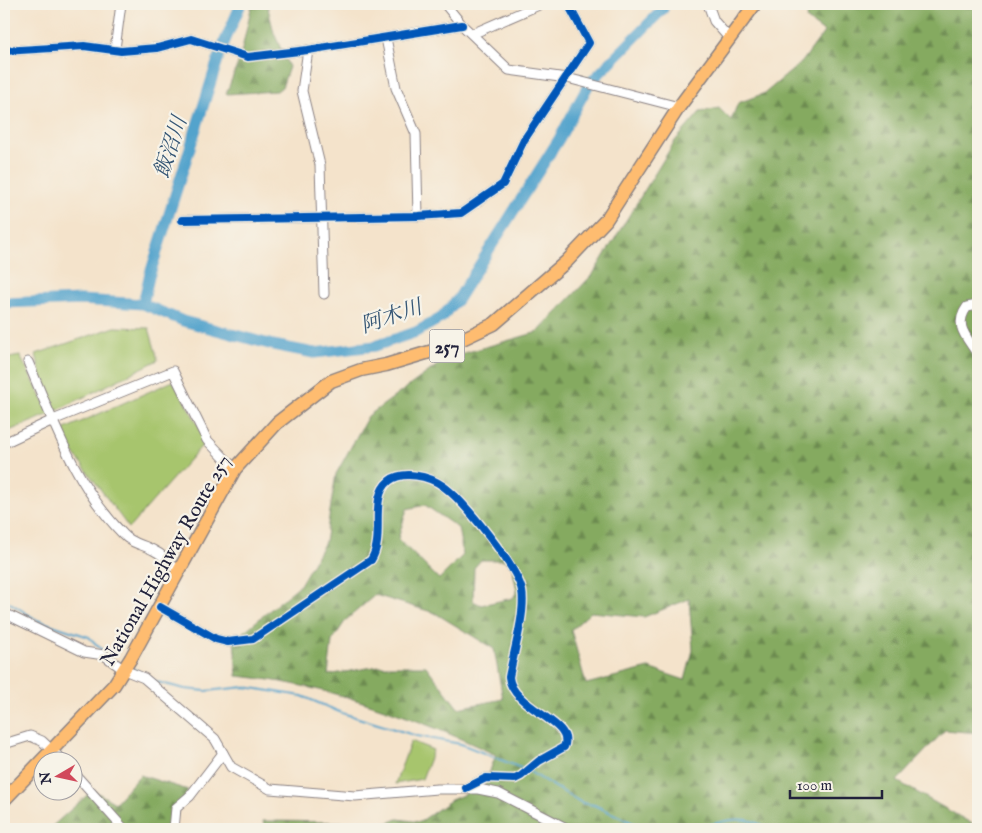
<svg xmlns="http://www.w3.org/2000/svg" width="982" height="833" viewBox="0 0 982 833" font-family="'IM FELL English','Noto Serif JP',serif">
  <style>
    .grass { fill: #a7c56d; stroke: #647454 }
    .forest { fill: url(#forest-firs); stroke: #54664e; fill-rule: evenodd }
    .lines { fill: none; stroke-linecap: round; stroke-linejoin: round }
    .stream { stroke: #52a3cc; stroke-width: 2 }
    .river { stroke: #52a3cc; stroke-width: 11 }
    .minor-casing { stroke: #8b8283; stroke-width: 11 }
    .highway-casing { stroke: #8b8283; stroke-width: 15 }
    .minor { stroke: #fff; stroke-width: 9 }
    .highway { stroke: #febc70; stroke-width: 12 }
    .cycleway-casing { stroke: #f7f3e8; stroke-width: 11 }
    .cycleway { stroke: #0057b8; stroke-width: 8 }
    .labels { text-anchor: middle; stroke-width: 4.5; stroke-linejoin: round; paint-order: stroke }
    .shield { fill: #f7f3e8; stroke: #62616f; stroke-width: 1 }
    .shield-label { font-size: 19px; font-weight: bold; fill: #22223b }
    .street-label { font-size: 20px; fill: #22223b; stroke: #f7f3e8 }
    .water-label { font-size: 21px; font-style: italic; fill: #355675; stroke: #f7f3e8 }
  </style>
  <defs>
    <pattern id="forest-firs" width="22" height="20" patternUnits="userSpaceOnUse" patternTransform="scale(1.25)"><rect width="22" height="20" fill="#85aa60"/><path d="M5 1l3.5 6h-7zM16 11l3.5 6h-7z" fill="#6c8a50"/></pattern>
  </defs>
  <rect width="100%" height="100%" fill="#f7f3e8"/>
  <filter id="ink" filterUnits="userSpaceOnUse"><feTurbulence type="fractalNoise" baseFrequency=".02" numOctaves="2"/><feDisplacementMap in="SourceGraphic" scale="10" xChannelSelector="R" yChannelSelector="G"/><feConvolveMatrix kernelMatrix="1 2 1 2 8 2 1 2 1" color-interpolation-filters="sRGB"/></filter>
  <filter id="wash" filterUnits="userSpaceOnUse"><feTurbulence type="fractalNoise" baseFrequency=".0096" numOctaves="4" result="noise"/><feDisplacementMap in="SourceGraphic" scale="20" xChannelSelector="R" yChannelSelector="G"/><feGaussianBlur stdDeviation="1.12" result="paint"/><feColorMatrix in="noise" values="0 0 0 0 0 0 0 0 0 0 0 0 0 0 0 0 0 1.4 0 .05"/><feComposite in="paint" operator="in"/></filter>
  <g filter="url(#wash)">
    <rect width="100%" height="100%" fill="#f4e3cb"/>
    <g class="grass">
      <path d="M115,327l34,1 9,32 -108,54 -46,19v-74l16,-3 29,55 -13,-57z"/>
      <path d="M173,381l34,59 -78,88 -71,-96z"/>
      <path d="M411,741l22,9 -11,29 -27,5z"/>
    </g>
    <g class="forest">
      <path d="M252,4h15l7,29 15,34 -7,20 -5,4 -51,3 14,-36z"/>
      <path d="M810,4h168v729l-33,-3 -48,51 81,46v2h-607l27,-10 22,3 31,-22 33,-14 12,-31c-80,-38 -170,-71 -259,-79l-3,-36 66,-55 25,-43 11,-68 32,-58 79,-58 91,-26 55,-58 82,-133 25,-29 19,-4 12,12 7,-17 27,-10 37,-31 22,-30 -18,-13zM425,505l33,23 5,27 -24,24 -41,-40 9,-30zM481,560h24l7,6 5,25 -4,7 -32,7 -8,-4 1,-33zM375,595l60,18 59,36 9,50 -45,9 -32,-42h-47l-51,9 4,-34 14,-21zM689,599l4,51 -8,30 -36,-12 -63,16 -15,-54 20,-18 53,5z"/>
      <path d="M140,775l48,15 -18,39h-121l44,-39 22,13z"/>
      <path d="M263,821l79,1 14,7h-98l6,-3z"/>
    </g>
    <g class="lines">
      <g class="stream">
        <path d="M4,599l33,21 52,17 15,15"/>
        <path d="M132,668l25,14 28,7 21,2 39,-4 57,9 40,17 75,23 44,8 63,25"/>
        <path d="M530,772l52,31 12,2 52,24"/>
        <path d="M695,829c22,-6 53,-18 71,0"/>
      </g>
      <g class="river">
        <path d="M4,303l77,-3 62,4 40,17 90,24 41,8 61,-7 41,-14 25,-14 17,-19 101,-160 30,-55 74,-75 -1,-5"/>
        <path d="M143,304l6,-27 72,-227 20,-46"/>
      </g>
    </g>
  </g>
  <g filter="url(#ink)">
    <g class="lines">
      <g class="minor-casing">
        <g id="minor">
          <path d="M445,4l17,21 47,45 58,8 112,29"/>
          <path d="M708,4l6,17 15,17"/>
          <path d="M472,34l69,-30"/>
          <path d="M386,38l10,50 20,46 2,82"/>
          <path d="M115,49l6,-45"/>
          <path d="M308,50l-6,41 18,74 4,129"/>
          <path d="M4,51l80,-5 37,5 36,-3 34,-9 57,18 60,-7 154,-25"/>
          <path d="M182,220l236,-4 43,-3 42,-29 21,-44 65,-97 -21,-39"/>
          <path d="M978,305l-11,2c-14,19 0,30 11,48"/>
          <path d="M28,362c26,61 48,125 95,172 9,10 19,10 30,16 11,5 18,14 26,23"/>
          <path d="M4,443l49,-23 120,-49 34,69 28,29"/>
          <path d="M160,607l56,32 12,3 25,-3 118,-79c15,-23 -3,-62 18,-79 14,-11 40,-5 54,5 20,14 75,82 79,105 4,21 -9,64 -13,86 3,32 67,45 55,70l-25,14 -18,15 -6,3 -29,-1 -20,10"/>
          <path d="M4,613l80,39 20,3 20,15 20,8 71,61 16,28 39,22 85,7 82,-7h41l20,4 70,36"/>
          <path d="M4,744l26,-8 12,5 20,19"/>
          <path d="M72,771l52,58"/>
          <path d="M174,829l2,-21 14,-12 33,-43"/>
        </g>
      </g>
      <g class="highway-casing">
        <path id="highway" d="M4,800l110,-115 17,-27 104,-189 42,-46 54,-42 30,-11 25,-5 57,-17 51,-24 73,-63 39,-41 73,-113 76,-103"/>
      </g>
      <use href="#minor" class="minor"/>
      <use href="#highway" class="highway"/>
      <g class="cycleway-casing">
        <g id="cycleway">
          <path d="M4,51l80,-5 37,5 36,-3 34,-9 57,18 60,-7 154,-25"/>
          <path d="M182,220l236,-4 43,-3 42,-29 21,-44 65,-97 -21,-39"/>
          <path d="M160,607l56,32 12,3 25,-3 118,-79c15,-23 -3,-62 18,-79 14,-11 40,-5 54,5 20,14 75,82 79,105 4,21 -9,64 -13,86 3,32 67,45 55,70l-25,14 -18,15 -6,3 -29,-1 -20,10"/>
        </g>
      </g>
      <use href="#cycleway" class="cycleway"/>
    </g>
  </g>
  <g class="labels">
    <rect class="shield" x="429.5" y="329.5" width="35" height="33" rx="4"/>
    <g class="shield-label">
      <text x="447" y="353">257</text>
    </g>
    <g class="street-label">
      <text transform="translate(165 560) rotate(-60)" y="7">National Highway Route 257</text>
    </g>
    <g class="water-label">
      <text transform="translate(170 147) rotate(-72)" y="7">飯沼川</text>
      <text transform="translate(391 316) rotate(-19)" y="7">阿木川</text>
    </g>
  </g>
  <rect width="982" height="833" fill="none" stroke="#f7f3e8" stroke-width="20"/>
  <g transform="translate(58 776) rotate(261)"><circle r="24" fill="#f7f3e8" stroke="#a29fa3"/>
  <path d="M0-4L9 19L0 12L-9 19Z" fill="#d1495b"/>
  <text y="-8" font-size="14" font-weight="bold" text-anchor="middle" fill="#22223b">N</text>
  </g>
  <path d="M790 790v8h92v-8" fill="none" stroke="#22223b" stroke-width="2.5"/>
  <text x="797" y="790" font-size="15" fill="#22223b" stroke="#f7f3e8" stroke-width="4" paint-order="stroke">100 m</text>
</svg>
